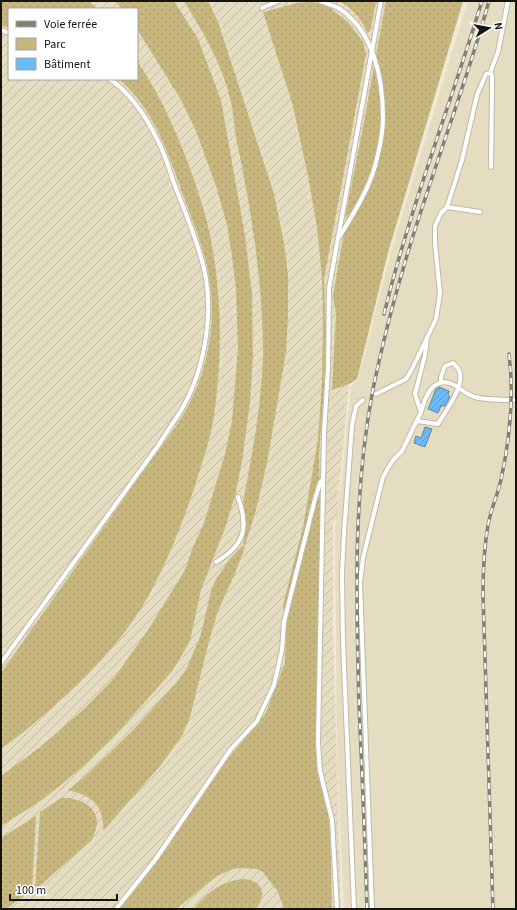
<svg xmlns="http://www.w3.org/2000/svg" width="517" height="910" viewBox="0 0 517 910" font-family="'Source Sans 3',sans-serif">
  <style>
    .built { fill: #e5ddc2 }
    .industrial { fill: url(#industrial-furrows); fill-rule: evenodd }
    .green { fill: url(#green-dots) }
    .building { fill: url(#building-hatch); stroke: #72818e }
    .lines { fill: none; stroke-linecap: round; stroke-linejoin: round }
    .service-casing { stroke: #bfb9a7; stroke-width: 6 }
    .service { stroke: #fff; stroke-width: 4 }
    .rail-casing { stroke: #837f72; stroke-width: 3.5 }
    .rail { stroke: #fff; stroke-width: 2; stroke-dasharray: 6; stroke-linecap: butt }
  </style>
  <defs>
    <pattern id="industrial-furrows" width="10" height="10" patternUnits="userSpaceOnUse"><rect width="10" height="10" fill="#e5ddc2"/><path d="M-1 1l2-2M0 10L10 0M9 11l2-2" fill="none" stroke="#c4bda6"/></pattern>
    <pattern id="green-dots" width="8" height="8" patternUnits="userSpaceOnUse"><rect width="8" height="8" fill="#c7b67e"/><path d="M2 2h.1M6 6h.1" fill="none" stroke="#aa9c6c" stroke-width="1.8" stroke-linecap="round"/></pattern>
    <pattern id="building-hatch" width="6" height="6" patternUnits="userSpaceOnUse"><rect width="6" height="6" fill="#69bcf9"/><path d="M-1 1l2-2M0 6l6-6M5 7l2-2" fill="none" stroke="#5aa1d4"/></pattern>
  </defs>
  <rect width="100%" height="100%" fill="#eee8d5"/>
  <path class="built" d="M468,1h48v908h-172l-7,-156 -2,-227 8,-57 8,-82 7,-7 33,-128z"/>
  <path class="industrial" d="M1,1h462l-75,253 -31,125 -8,5 -9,93 -3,39 -4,7v111l8,275h-340zM9,9h128v70h-128z"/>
  <g class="green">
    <path d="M1,1h88l8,8h-88v19l-8,-3z"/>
    <path d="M115,1h59l24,38 23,61 24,136 7,58 1,62 -3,46 -8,59 -7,35 -10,32 -24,62 -11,51 -17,29 -60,68 -35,33 -36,29 -41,26v-50l38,-28 46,-40 29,-30 34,-48 37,-60 8,-23 11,-24 21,-69 7,-33 6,-73 -2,-59 -4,-33 -5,-31 -11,-39 -20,-55 -16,-33 -43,-69v-20h-15z"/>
    <path d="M184,1h24l10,21 56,172 10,49 4,32v40l-2,37 -19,111 -11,47 -11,35 -2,-1c3,-15 3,-27 0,-41 9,-49 19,-99 20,-150 0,-63 -9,-124 -21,-186 -2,-11 -5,-23 -7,-35 -1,-10 -2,-20 -4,-30 -8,-37 -28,-70 -47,-101z"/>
    <path d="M338,1h38l-6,31h-3c-4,-11 -17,-27 -29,-31z"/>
    <path d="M386,1h77l-75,251 -31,127 -8,5 -17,6 4,-75 -3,-19 14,-81 -2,2 16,-79z"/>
    <path d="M311,2l14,2 23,18 15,20 3,12 -42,225 2,56 -1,37 -6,84 1,52 -4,235v18l3,19 9,31 2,17 2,81h-48l-6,-17 -15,-20 -6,-3 -16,-1 -8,1 -16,7 -41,33h-56l25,-32 24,-32 56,-83 40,-47 20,-52 1,-26 -3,-32 20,-78 15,-88 4,-57 1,-58 -1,-46 -5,-51 -8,-46 -16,-75 -30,-94 34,-9z"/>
    <path d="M137,61c22,32 39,69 52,105 7,19 14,39 19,60 14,61 15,128 6,190 -3,19 -9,38 -15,57 -13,42 -29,83 -50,122 -26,47 -70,91 -111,125 -12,10 -24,20 -37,29v-76l143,-203c14,-20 30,-39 42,-60 24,-42 32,-96 21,-144 -6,-26 -17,-52 -26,-77 -14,-40 -29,-82 -62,-110h18z"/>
    <path d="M242,546l3,1 -9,24 -18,40 -9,30 -19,76 -8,19 -22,30 -57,65c2,-25 -12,-36 -35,-41l14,-11 51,-49 44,-48 10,-14 14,-34 10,-43 4,-10 14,-21z"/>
    <path d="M61,798c15,-1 35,6 36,24 0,6 -3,12 -5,18l-57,50 5,-78z"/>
    <path d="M36,816l-4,74 -26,19h-5v-71z"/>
    <path d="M242,879c20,0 26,15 14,30h-62c11,-16 29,-28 48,-30z"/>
  </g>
  <g class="building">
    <path d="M439,387l10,4 -1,4 2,2 -5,9h-4l-3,7 -10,-4 8,-20z"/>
    <path d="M425,427l7,2 -7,18 -11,-4 2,-7 5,2z"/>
  </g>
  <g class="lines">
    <g class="service-casing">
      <g id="service">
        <path d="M320,1c7,3 14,4 20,8 34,23 43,70 43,109 0,15 -4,33 -8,48 -7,25 -22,48 -35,70"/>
        <path d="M262,8l16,-7"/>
        <path d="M1,30l8,3"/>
        <path d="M490,73l8,-21 10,-51"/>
        <path d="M447,207l15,-47 15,-65 9,-21 4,-1 2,2v13l-1,79"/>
        <path d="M376,394l30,-15 6,-10 24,-50 4,-26 -5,-50v-17l6,-13 6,-6 33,5"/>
        <path d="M421,412c4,-15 11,-34 29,-29 8,3 15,11 25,14 11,3 29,3 41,3"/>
        <path d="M417,421l21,3c7,-12 28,-39 21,-54 -1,-2 -4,-5 -6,-7l-8,3 -4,11v5"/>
        <path d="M216,562c29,-17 33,-34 22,-65"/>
        <path d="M1,663l159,-220c7,-12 16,-24 23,-36 24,-43 33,-105 17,-153 -7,-24 -17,-47 -26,-71 -5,-14 -9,-29 -16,-42 -11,-23 -27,-47 -48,-62"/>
        <path d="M116,909l39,-49 76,-111 26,-28 17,-36 8,-35 2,-28 8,-32 23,-91 5,-16 3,-4"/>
        <path d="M337,909l-5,-89 -12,-49 -2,-28 5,-257 1,-53 4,-64 1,-81 52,-287"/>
        <path d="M354,909l-11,-268 -1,-67 2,-41 8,-108 4,-19 7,-6"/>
        <path d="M372,909l-12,-326 3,-25 20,-81 10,-17 9,-9 19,-39 -6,-18 10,-39 2,-18"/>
      </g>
    </g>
    <use href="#service" class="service"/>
    <g class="rail-casing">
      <g id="rail">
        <path d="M384,314c26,-106 66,-208 98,-313"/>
        <path d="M367,909c-2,-68 -5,-136 -8,-205 -3,-105 -6,-211 14,-315 13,-63 30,-124 50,-184 22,-68 47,-135 66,-204"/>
        <path d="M493,909l-10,-314c0,-24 1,-47 5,-70 3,-17 11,-33 14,-50 8,-39 12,-82 7,-121"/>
      </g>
    </g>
    <use href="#rail" class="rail"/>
  </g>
  <rect width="517" height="910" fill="none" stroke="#16140e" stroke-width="4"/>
  <rect x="8" y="8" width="130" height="72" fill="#ffffff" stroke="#a2a19f"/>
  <rect x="16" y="21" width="20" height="6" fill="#837f72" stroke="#a2a19f"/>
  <text x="44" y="28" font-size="12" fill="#16140e">Voie ferrée</text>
  <rect x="16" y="38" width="20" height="12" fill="#c7b67e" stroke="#a2a19f"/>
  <text x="44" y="48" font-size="12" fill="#16140e">Parc</text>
  <rect x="16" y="58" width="20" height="12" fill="#69bcf9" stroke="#a2a19f"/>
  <text x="44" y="68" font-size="12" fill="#16140e">Bâtiment</text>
  <g transform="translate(489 28) rotate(79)" stroke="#ffffff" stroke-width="3" paint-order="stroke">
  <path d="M0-3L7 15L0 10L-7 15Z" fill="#16140e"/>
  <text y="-6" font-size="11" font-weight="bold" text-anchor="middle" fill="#16140e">N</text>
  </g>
  <path d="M10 894v6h107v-6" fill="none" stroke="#16140e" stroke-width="2"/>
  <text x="16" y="894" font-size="12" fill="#16140e" stroke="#ffffff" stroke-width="3" paint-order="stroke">100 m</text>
</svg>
